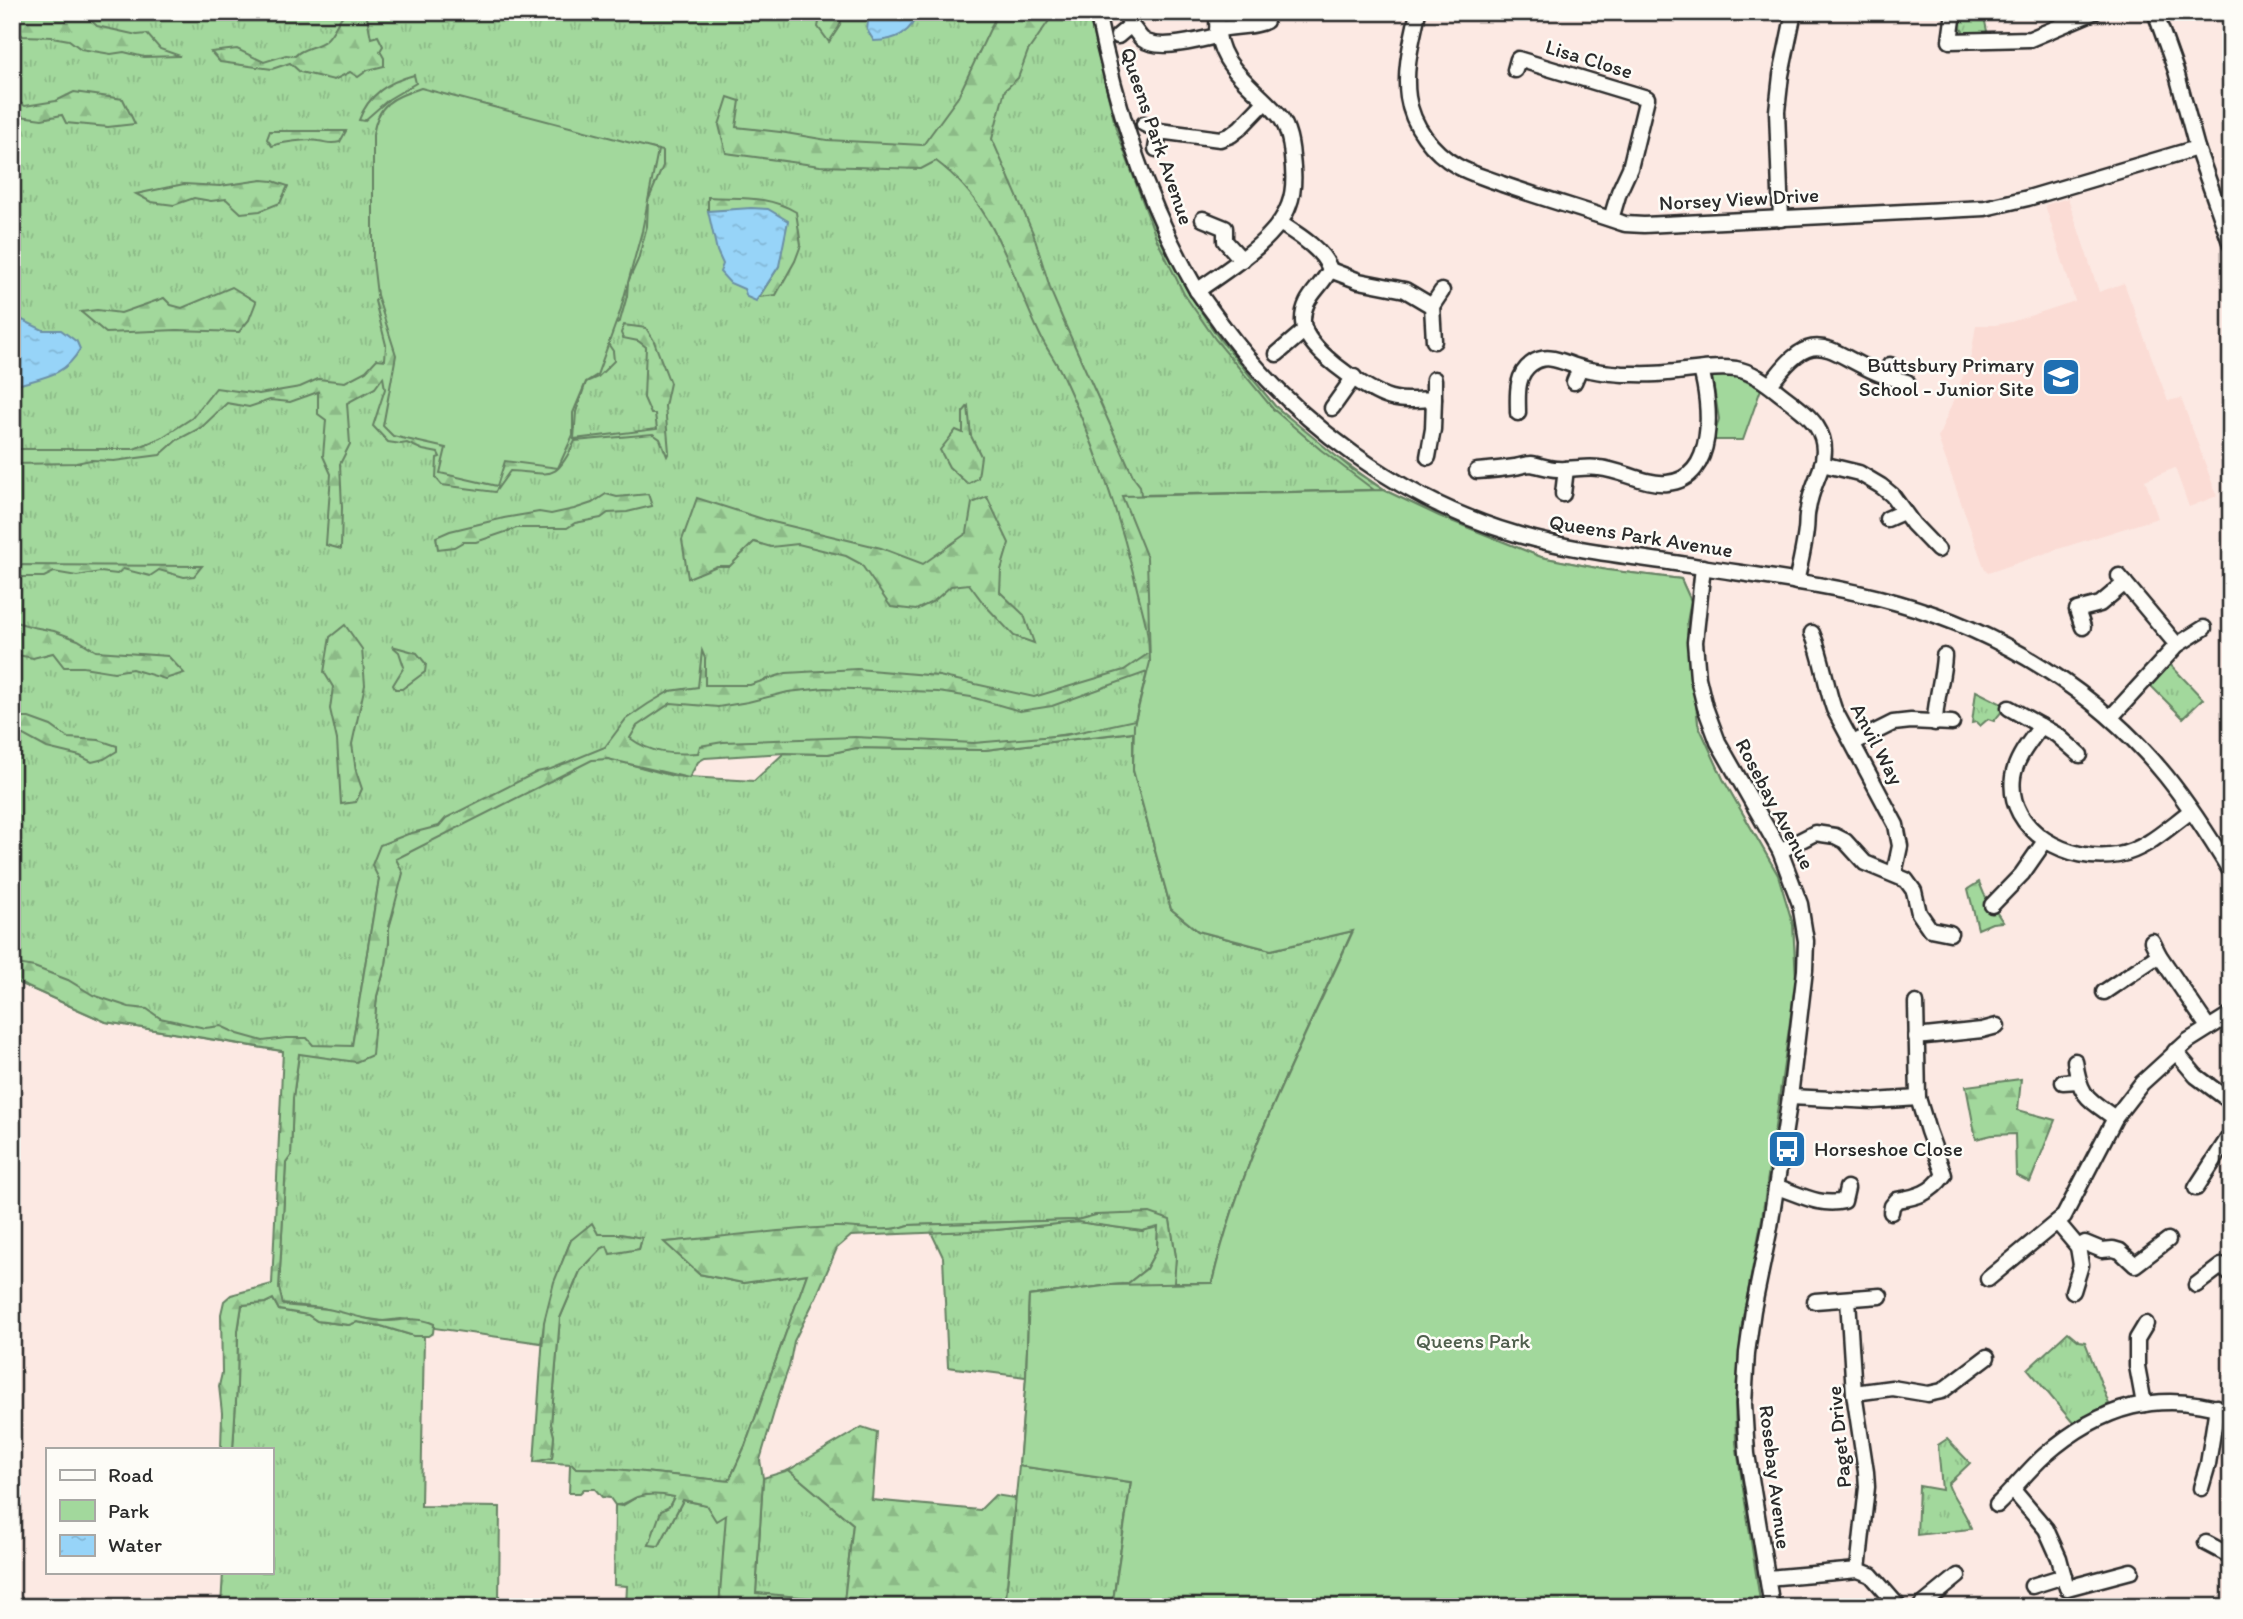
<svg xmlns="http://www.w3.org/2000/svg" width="2243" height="1619" viewBox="0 0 2243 1619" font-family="Itim,sans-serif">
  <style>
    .built { fill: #fbdcd5 }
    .grass { fill: url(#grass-tufts); stroke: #668264; stroke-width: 2; fill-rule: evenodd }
    .forest { fill: url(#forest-firs); stroke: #668264; stroke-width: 2; fill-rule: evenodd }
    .park { fill: #a2d89c; stroke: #668264; stroke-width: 2 }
    .water { fill: url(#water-ripples); stroke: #6c90a6; stroke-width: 2 }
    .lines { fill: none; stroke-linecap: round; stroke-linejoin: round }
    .minor-casing { stroke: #2b2b2b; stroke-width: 19 }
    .minor { stroke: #fdfcf7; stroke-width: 14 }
    .labels { text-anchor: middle; stroke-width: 5; stroke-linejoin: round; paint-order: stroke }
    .street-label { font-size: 21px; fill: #2b2b2b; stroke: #fdfcf7 }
    .poi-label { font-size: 21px; fill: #2b2b2b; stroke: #fdfcf7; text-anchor: end }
    .park-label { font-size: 21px; fill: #4f5f4d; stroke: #fdfcf7 }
  </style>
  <defs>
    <pattern id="grass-tufts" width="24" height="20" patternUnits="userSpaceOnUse" patternTransform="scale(1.75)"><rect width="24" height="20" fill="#a2d89c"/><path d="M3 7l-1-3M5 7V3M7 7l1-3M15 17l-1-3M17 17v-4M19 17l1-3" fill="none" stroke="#8cba87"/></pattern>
    <pattern id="forest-firs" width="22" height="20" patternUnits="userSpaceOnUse" patternTransform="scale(1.75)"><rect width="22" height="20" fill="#a2d89c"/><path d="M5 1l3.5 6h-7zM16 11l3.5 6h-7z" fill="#8cba87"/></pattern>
    <pattern id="water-ripples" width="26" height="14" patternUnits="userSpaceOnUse" patternTransform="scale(1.75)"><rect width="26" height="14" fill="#97d4f8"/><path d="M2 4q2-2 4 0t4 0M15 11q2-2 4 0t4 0" fill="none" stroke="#82b6d5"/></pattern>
  </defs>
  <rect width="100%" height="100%" fill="#fce9e3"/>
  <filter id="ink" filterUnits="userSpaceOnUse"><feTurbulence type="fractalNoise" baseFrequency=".0143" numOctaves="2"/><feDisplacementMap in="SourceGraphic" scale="14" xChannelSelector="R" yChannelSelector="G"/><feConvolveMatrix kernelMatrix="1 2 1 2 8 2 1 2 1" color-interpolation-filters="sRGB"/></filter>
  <g filter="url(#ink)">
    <path class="built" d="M2068,198l31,94 25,-9 44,118 13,-3 36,98 -28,11 -14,-39 -30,12 13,38 -100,31 -70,24 -4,-6 -46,-129 33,-82 5,-31h19l16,-3 64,-21 -30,-96z"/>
    <g class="grass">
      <path d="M12,12h1079l29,115 40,112 28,53 30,45 57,69 48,41 61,43 -261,6 24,62 3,104 -16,63 -161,22 -118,-4 -244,16 62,17 81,5 30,-28 44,1 28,-6 129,2 149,-18 -1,38 38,139 27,22 73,19 82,-20c-52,115 -112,229 -141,353l-39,1 3,-27 -6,-36 -74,-6 -19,5 -168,5c-18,7 -39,5 -58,3l-186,14 34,32 44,9 64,-9 -62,172 -16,35 -114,-12 -39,-1 -4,-4 -38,-2 18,-4 2,-22 -3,-12 9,-106 20,-47 22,-23 5,-2 32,3 3,-11c-25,-5 -46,-3 -71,2 -14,34 -25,67 -30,103l-107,-15v-4l-33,-5 -18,2 -28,-4 -32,-9 -41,-4 -3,-16 7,-125 5,-7 2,-58 6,-44 -193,-32 -94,-42zM379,879l15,32 -5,17v14l-3,22 -9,32 -6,59 -19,-9z"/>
      <path d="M1959,12h24l5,24c-18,0 -33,-1 -29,-24z"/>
      <path d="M2164,658l39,41 -20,19 -39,-39z"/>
      <path d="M1976,691l30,15 -12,15 -6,-2 -8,7 -4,-4 -4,1z"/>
      <path d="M1078,1222l64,9 16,-5 -1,23 -11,20 -19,15 -16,1 -82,11 -3,81 -78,-10 -5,-110 -12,-25 65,-2z"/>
      <path d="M273,1299l6,11 29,5 9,6 31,4 9,-3 24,4 33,10h10l-3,170 79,1 -1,96 39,1v3h-317l2,-35h48v-123h-38l4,-64 1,-54 4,-26 23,-2z"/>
      <path d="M2068,1332l11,9 6,1 24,62 -36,19 -45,-54z"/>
      <path d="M1947,1439l23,24 -22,21c5,16 19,28 23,45l-54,6 2,-49 23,4 -4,-45z"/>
      <path d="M1019,1466l112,16 -19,125h-107z"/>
      <path d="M789,1470l64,54 -9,78 -88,-9 7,-115z"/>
      <path d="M657,1493l17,4 -25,48 10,1 24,-46 23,5 21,10 -8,92h-93l1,-21 -13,-1 1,-80 7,1 15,-9z"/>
    </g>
    <g class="forest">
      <path d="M12,12h47l4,4 19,-4 15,14 40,9 10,-1 13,15 20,7 -36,1 -20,-5 -13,2 -30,-5 -12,-9 -17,-3 -29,-1 -11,-9z"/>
      <path d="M346,12h20l5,26 7,-2 5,10 -3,5 4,7v8l-16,4 -10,7 -8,-5 -16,8 -34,-8 -10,-9 -18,6 -52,-7 -9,-10 26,-3 27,13 22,-7 9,1c8,-9 22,-8 31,-16 9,-8 11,-20 20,-28z"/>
      <path d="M821,12h23l-5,15 -10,15 -11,-15z"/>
      <path d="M998,12h57l-27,39 -10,27 -13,12 -13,49 41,94 19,61 12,28 70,156 6,8 1,9 233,-5 -53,-40 -48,-41 -58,-70 -31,-45 -27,-54 -41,-111 -28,-117h3l29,115 40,112 28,53 30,45 57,69 78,64 31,20 55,26 102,41 66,13 74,9 10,22 -4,21 11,102 25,55 55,96 15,50 3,54 -34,239 -20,105 -7,79 1,41 25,164h-649l19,-125 -112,-16 7,-89 3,-81 82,-11 16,-1 19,-15 11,-20 1,-22 -16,4 -64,-9 -82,8 -145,6 -14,12 -20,47 -23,46 -5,26 -10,28 -19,65 3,18 -7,115 88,8 9,-77 -64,-54 73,-43 15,5 -5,68 108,10 15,-15 20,3 -10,109h-286l7,-92 -10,6 -10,-16 -23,-5 -24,46 -10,-1 12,-34 8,-4 5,-10c-13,-3 -24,-4 -37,0 -8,3 -12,9 -22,8l-5,-7 -8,-1 -7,-8h-11l-4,4h-11l1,-28 2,-1 4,4 39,1 114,12 16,-35 62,-172 -64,9 -44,-9 -35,-32c56,-5 113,-12 169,-15 26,-1 51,7 76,-2l168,-5 19,-5 54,-2 20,7 6,37 -2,26h38c29,-124 89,-237 141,-352l-82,19 -73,-19 -27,-22 -38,-139v-38l-148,18 -129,-2 -28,6 -44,-1 -79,5 -7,4 -9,16 -81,-19 -16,1 -196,99 7,14 -14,54v15l-3,22 -9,32 -5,59 -16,7 -57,-8 -6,44 -2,58 -5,7 -7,125 4,17c14,2 29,2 44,4 18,3 33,10 53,12 18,1 36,-6 54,3l-1,9 -5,3h-14l-33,-10 -24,-4 -8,3 -32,-4 -9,-6 -29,-5 -6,-11 -8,4 -23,2 -4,26 -1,54 -4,64h-12l1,-36 -3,-27 3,-13 -1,-59 3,-13 7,-6 41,-11 11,-233 -177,-29 -94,-42v-17l22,4 34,13 25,15 36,12 18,2 13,9 45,10 16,-2 17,8 25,7 23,-3h21l6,7 39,1 27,-167 -7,-14 8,-20 28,-11 31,-8 7,-8 91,-46 14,-3 54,-22 21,-28 22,-15 22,-13 28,-4 4,-36 3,7v27h45l36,-12 71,-4 82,7 95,21 90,-27 25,-17c0,-26 -9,-48 -14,-73 -17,-71 -42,-140 -73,-206 -6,-13 -15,-24 -21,-37 -31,-64 -45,-132 -105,-176l-15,8 -101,-3 -94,-13 -7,-28 9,-28 12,4 -4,26 44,5 47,8 96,5 35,-48zM1147,672l-12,48 -69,15 -92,8 -119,-6 -132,5 -23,4 -2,7c-26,2 -48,0 -68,-15l7,-12 34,-23 47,4 30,-5 40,-10 37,-4 113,4 33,5 49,14 32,-5z"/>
      <path d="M414,75l2,8 -27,16 -25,22 -5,-1c10,-26 29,-38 55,-45z"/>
      <path d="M74,92l49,7 12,25 -27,3 -42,-4 -4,-8 -20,4 -22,-3 -8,1v-20l13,9 31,-5z"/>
      <path d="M270,131h76l-6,11c-11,3 -12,0 -22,-1 -11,-2 -36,1 -46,5l-5,-7z"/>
      <path d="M650,148l13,3v15l-15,35 -1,25 -9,34 -10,22 -1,14 -7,25 -8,5z"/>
      <path d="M262,180l11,1 15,5 -8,17 -20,8 -19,2 -15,-14 -15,2 -17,-3 -20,7 -23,-3 -15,-8 48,-10 36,2z"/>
      <path d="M708,197c33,2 59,-2 88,15l5,33 -6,16 -19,34 -17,2 20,-31 -71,-55z"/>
      <path d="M232,287l24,15 -7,18 -10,12 -62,-2 -71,3 -25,-21 16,-2 24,3 43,-15 7,7 11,3z"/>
      <path d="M380,295l224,43 9,13 1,10 -16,16 -12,5 -10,30 -2,27 83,-10 -2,-15h-4l-7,-16 2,-51 -8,-6 -15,-3 -2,-5 3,-8 22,3 7,11 17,44 -5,23 4,46 -2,4 -7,-17 -7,-5 -78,7c-20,42 -23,32 -65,30l-15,21 -53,-7 -6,-7 1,-20 3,-1 -2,-4 -15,-3 -16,-7 -6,1 -13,-2 -15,-16 12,-37 -2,-12 -8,11 -28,15 3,41 -10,20 2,43 -1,42 -15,-4 5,-71 -8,-18 3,-36 -8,-6v-22l-28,10 -20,-2 -21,7 -22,-4 -25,24 -25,13 -17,15 -46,6 -23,-1 -15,3 -64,1v-14l5,-1h117l27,-11 31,-20 24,-30 43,6 41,-7 18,-8 27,3 21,-11 11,-12 8,1 1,-15 -11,-44z"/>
      <path d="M968,406l3,30 10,20 -3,22 -10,6 -19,-17 -9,-17 16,-20 7,3v-21z"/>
      <path d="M606,494l11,3 31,-3 4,12 -25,6 -19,1 -7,5 -26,5 -8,5h-50l-41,14h-13l-9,5 -16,2 -2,-12 14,-6 54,-13 35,-6 12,2 23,-5 18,-6z"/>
      <path d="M987,497l22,46 -8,27 -1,22 24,23 10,28 -20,-7 -30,-32 -15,-20 -18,2 -17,15 -18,9 -25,-3 -30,-43 -15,-8 -48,-12 -27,3 -17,-5 -24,24h-13l-29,12 -6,-38 15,-42 72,23 112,27 42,16 44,-31 5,-30z"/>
      <path d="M12,565l190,1 -8,10 -10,1 -25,-7 -9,6 -27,-7 -6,5 -17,-2 -23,4 -23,-4 -10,5h-32z"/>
      <path d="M12,621l21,6 21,4 24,9 18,11 72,5 16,17 -19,6 -33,-10 -18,3 -31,-5h-19l-11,-14 -20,5 -21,-4z"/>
      <path d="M345,625l17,24 3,36 -13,59 4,27 6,18 -6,13 -15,2 -4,-64 -7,-31 3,-22 -9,-15 6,-35z"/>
      <path d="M392,646l25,7 9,11 -1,8 -23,17h-7l-2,-4 11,-18 -5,-15z"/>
      <path d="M12,718h17l22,8 17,12 31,2 18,6v5l-13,8 -12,3 -12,-6 -33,-8 -35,-19z"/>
      <path d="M1979,882l5,12 19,28 -11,1 -14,6 -10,-40z"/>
      <path d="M2021,1079l-3,31 37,10 -25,62 -14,-7 -1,-41 -23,1 -16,4 -10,-53z"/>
      <path d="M592,1223l6,11h23l21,4 -3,11 -29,5 -3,-8 -5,2 -22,23 -20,47 -9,106 3,12 -2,22 -18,4 10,-140 10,-40 17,-42z"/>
    </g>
    <g class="park">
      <path d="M421,88l237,62 -16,81 -22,81 -23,63 -11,7 -13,31v22l-15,33 -53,-7 -8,25 -57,-13 6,-25 -53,-12 -10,-10 13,-71 -19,-60 -4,-34v-126c5,-33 20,-37 48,-47z"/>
      <path d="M1734,375l27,14 -18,51h-30l6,-21 -7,-43z"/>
      <path d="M1384,490l55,26 102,41 66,13 74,9 10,22 -4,21 11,102 25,55 55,96 15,50 3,54 -34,239 -20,105 -7,79 1,41 25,164h-649l19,-125 -112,-16 7,-89 3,-81 82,-11 101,-2c29,-124 89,-237 141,-352l-82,19 -73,-19 -27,-22 -38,-139 1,-45 16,-63 -3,-104 -25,-62z"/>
    </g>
    <g class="water">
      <path d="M869,12h47c-2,21 -23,29 -42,29l-7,-11z"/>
      <path d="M751,208l17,1 20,12 -9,45 -23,35 -9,-4 -3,-8 -14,-6 -10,-11 3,-8 -6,-13 -9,-40z"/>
      <path d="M12,315l31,15h18l16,12 3,7c-15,27 -36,28 -63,36l-5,-1z"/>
    </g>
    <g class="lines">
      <g class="minor-casing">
        <g id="minor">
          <path d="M1097,12c19,95 50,192 98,275 8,13 18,25 27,38 72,97 179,176 297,210 60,17 121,22 182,32 65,10 133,18 197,36 103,29 200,89 268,173 24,30 45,63 65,96"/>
          <path d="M1125,12l6,13"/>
          <path d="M1418,12c-6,29 -14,56 -10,85 4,28 24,55 49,69 14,8 30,12 45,18 40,14 82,26 123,40l19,1 341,-17 43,-10 169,-50"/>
          <path d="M1954,12l-4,29 80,-2 64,-27"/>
          <path d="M2155,12l21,59 21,77 34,97"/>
          <path d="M1217,30c15,-5 36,-2 49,-9"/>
          <path d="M1118,36l13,-11c4,5 7,10 11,14 16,13 56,1 75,-3"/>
          <path d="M1515,70l3,-11 129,39 -17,70 -11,24 -8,27"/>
          <path d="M1144,124l15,7"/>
          <path d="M1156,149l3,-18 61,8 11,-4 9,-7 25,-26"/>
          <path d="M1203,219l22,9v13l17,19"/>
          <path d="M1781,219l-4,-108 4,-36 13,-63"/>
          <path d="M1280,223c17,11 44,27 50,47 -10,19 -28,28 -27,52 1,26 59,65 82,74 15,6 33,4 49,3v-20"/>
          <path d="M1330,270l29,11 46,9 27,16 2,35"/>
          <path d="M1197,291c29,-21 80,-51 92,-86 6,-15 5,-32 3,-48 -1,-15 -4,-32 -15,-44 -30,-33 -66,-51 -59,-101"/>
          <path d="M1432,306l10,-15"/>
          <path d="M1277,354l28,-24"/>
          <path d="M1885,376l22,6"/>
          <path d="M1574,382l6,-14"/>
          <path d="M1770,385c47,-66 58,-30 115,-9l5,-11"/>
          <path d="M1332,408l22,-31"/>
          <path d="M1518,413c0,-17 -3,-37 13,-49 17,-13 34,0 51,4 13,4 28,5 42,6 14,0 29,1 43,-1 22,-2 47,-7 69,-4 18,3 32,15 46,26 25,19 51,36 39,73 -5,14 -11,26 -13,41 -2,7 -1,14 -2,21 -2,17 -6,35 -10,52"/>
          <path d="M1428,457l5,-28 1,-30"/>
          <path d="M1822,464l37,9 22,13 11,9 21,29 25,26"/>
          <path d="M1477,471c13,-1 25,-2 38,-4 5,-1 11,-3 16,-3 8,1 17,5 26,5 14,1 28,-3 42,-1 23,2 46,17 68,15 50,-4 44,-79 34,-113"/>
          <path d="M1563,494l3,-25"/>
          <path d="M1887,519l16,-7"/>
          <path d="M1703,567l-8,75 3,36 7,29 13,35 62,109 20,53 6,37 -1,29 -15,127 -20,130 -17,83 -6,43 -3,51 3,50 25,153"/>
          <path d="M2119,576l58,69"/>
          <path d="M2083,627l-6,-17 23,-6 25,-21"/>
          <path d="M1812,633c11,25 13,51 22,76l62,116 4,21 -6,28"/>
          <path d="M2009,708l32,18c-11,16 -25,31 -28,51 -7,55 58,87 105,78 28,-5 51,-28 73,-44"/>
          <path d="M2111,717l66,-72 27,-17"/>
          <path d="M1935,723c0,-23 8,-44 9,-67"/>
          <path d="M2041,726l16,9 23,20"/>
          <path d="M1853,743l40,-20 18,-2 41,2"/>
          <path d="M1780,851l35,-18 20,3 10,5 20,22 41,17 8,11 5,22 11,16 20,4"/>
          <path d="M1992,905l30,-31 23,-33"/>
          <path d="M2152,941l7,14 49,72"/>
          <path d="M2104,992l55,-37"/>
          <path d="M1916,1037l66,-7 15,-4"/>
          <path d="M2175,1051l21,25 35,26"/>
          <path d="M2075,1061c5,36 12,37 40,57"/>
          <path d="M2063,1082l15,-1"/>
          <path d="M1790,1097l84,4 44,-3 -2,-95"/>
          <path d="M1777,1187c22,7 43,20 67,14l3,-13"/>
          <path d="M2196,1188l35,-54"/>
          <path d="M1891,1212l1,-6 5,-6c21,-3 34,-7 47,-25l-16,-44 -10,-33"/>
          <path d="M2057,1222l21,25 7,-4 17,7 11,-1 7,2 15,14 33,-25"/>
          <path d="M1988,1279l76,-63 51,-98 27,-35 46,-42 43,-27"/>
          <path d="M2196,1285l25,-19 10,9"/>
          <path d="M2073,1291l8,-26 -3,-18"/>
          <path d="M1848,1299l6,94 12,79 1,15 -9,83"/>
          <path d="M1815,1301l65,-5"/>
          <path d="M1854,1393l38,-5 36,6 14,-3 45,-34"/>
          <path d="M2144,1404l-7,-38v-27l9,-15"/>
          <path d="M2201,1488l7,-24 9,-57"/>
          <path d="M2013,1490l33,39 13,29 8,30 64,-17"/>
          <path d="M1997,1505c17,-16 31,-35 48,-50 56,-49 114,-66 186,-43"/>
          <path d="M2206,1543l19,10 6,1"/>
          <path d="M1768,1578l90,-8 13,5 28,32"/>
          <path d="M2032,1586l32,-10"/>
          <path d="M1920,1607l38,-31"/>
        </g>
      </g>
      <use href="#minor" class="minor"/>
    </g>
  </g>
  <defs>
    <g id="school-square" transform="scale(2.0125)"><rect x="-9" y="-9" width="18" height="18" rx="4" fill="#1f6fb2" stroke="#fdfcf7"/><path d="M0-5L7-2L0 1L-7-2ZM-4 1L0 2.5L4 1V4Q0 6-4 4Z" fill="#fff"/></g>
    <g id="bus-square" transform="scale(2.0125)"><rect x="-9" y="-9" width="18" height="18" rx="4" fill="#1f6fb2" stroke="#fdfcf7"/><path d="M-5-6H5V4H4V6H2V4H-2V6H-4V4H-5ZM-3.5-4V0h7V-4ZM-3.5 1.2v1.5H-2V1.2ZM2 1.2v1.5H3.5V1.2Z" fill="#fff"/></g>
  </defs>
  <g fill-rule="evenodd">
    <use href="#school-square" x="2061" y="377"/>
    <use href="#bus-square" x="1787" y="1149"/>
  </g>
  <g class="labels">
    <g class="street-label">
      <text transform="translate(1589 59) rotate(17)" y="7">Lisa Close</text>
      <text transform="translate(1157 136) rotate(71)" y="7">Queens Park Avenue</text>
      <text transform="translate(1739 199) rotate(-3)" y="7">Norsey View Drive</text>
      <text transform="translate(1641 536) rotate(9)" y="7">Queens Park Avenue</text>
      <text transform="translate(1877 744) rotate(62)" y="7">Anvil Way</text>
      <text transform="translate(1775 804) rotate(62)" y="7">Rosebay Avenue</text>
      <text transform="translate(1839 1437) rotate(-96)" y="7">Paget Drive</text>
      <text transform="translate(1775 1477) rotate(83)" y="7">Rosebay Avenue</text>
    </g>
    <g class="poi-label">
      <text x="2034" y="372">Buttsbury Primary<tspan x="2034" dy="24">School - Junior Site</tspan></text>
      <text x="1814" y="1156" text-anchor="start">Horseshoe Close</text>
    </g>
    <g class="park-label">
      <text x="1473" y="1348">Queens Park</text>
    </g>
  </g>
  <rect width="2243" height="1619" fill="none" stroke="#fdfcf7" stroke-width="42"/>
  <rect x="21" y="21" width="2201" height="1577" fill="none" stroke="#2b2b2b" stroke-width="2.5" filter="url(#ink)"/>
  <rect x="46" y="1448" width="228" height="126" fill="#fdfcf7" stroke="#a9a8a5" stroke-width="2"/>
  <rect x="60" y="1470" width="35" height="10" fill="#fdfcf7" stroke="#a9a8a5" stroke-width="2"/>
  <text x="108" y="1482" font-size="21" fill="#2b2b2b">Road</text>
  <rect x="60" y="1500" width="35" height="21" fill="#a2d89c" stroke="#a9a8a5" stroke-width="2"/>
  <text x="108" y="1518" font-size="21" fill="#2b2b2b">Park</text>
  <rect x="60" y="1535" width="35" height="21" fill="url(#water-ripples)" stroke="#a9a8a5" stroke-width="2"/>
  <text x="108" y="1552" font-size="21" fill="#2b2b2b">Water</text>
</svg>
